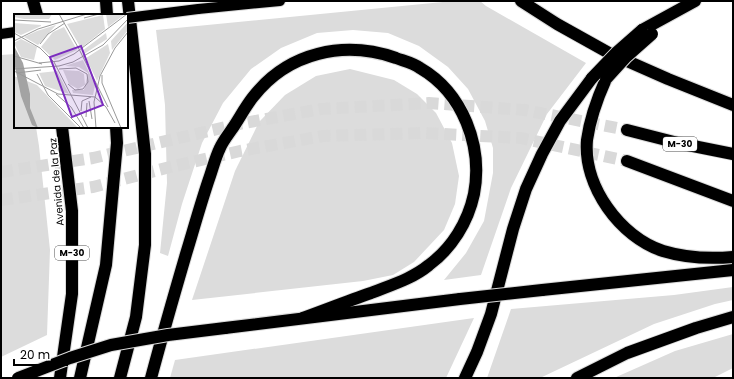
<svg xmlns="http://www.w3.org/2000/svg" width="734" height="379" viewBox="0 0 734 379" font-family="Poppins,sans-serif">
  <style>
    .green { fill: #dcdcdc }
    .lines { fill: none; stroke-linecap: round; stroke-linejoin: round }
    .highway-tunnel { stroke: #d9d9d9; stroke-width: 12; stroke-dasharray: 12 6; stroke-linecap: butt }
    .major-casing { stroke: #dbdbdb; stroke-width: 12 }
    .highway-casing { stroke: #dbdbdb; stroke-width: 14 }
    .major { stroke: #000; stroke-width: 10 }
    .highway { stroke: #000; stroke-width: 12 }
    .major-bridge-casing { stroke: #dbdbdb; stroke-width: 12; stroke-linecap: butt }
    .highway-bridge-casing { stroke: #dbdbdb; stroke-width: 14; stroke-linecap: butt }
    .major-bridge { stroke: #000; stroke-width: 10 }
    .highway-bridge { stroke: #000; stroke-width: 12 }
    .labels { text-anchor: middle; stroke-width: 3; stroke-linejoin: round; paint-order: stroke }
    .shield { fill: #fff; stroke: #4c4c4c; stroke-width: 1 }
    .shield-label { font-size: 9px; font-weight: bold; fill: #000 }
    .street-label { font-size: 10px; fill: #000; stroke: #fff }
    .inset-road { fill: none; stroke: #999; stroke-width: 1 }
    .view { fill: #7b2cbf; fill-opacity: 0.15; stroke: #7b2cbf; stroke-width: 2 }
    .inset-edge { fill: none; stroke: #000; stroke-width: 2 }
  </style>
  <rect width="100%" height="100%" fill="#fff"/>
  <g class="green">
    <path d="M453,1h27l6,5 100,57 -39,51 -36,74 -30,87 -37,5 22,-27 18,-32 9,-48v-25l-8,-27 -17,-32 -20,-22 -29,-21 -31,-13 -35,-3 -36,3 -36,15 -30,21 -28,34 -21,40 -20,61 -14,52 -8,-3 7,-70 -2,-78 -9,-75z"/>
    <path d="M15,54v73h21l3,19 11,104 -3,85 -46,22v-302z"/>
    <path d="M350,69l44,11 23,14 19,19 16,30 7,33 -4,28 -11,26 -30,32 -21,13 -30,6 -171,19 43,-129 24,-49 26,-27 31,-19z"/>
    <path d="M733,287v13l-18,4 -61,20 -114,54h-53l24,-69 163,-14z"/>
    <path d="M474,318l-28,60h-276l5,-18z"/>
    <path d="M733,334v34l-20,10h-99l61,-27z"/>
  </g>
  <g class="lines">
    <g class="highway-tunnel">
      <path d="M1,172l92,-14 146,-34 82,-15 108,-6 96,7 102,20"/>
      <path d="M1,200l92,-13 77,-20 70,-16 83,-15 101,-3 97,5 106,23"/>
    </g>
    <g class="major-casing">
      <g id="major">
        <path d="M198,9l82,-8"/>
        <path d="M1,34l14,-2"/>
      </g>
    </g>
    <g class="highway-casing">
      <g id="highway">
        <path d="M33,1l4,14"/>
        <path d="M106,1l1,14"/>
        <path d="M521,1l36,23 52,29 59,26 65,26"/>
        <path d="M642,30l53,-29"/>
        <path d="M606,79c-9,20 -16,39 -19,61 -4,46 33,97 76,111 23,7 46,8 70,6"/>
        <path d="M627,130l51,13 55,11"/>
        <path d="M627,161l106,40"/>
        <path d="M542,290l191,-20"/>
        <path d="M225,328l235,-29"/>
        <path d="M60,378l12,-84v-83l-10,-84"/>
        <path d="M80,378l26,-113 11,-122 -1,-16"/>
        <path d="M120,378l16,-61 9,-72v-91l-17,-153"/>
        <path d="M151,378c11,-41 23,-83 35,-124 8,-26 15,-52 24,-78 3,-9 6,-20 10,-28 3,-7 8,-13 12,-19 7,-10 13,-22 21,-32 35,-45 91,-57 143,-39 8,3 17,5 24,10 43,25 63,78 54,126 -6,28 -22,54 -45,71 -17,14 -38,20 -58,28 -23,8 -46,17 -68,25"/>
        <path d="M465,378l12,-26 14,-38 22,-85 13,-40 16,-35 18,-33 32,-43"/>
        <path d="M577,378l50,-25 69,-25 37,-11"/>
      </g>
    </g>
    <use href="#major" class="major"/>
    <use href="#highway" class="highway"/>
    <g class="major-bridge-casing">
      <path id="major-bridge" d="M127,18l71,-9"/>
    </g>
    <g class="highway-bridge-casing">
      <g id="highway-bridge">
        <path d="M592,78l25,-26 25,-22"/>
        <path d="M606,79l20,-22 26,-23"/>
        <path d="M460,299l82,-9"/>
        <path d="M18,378l52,-20 41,-13 57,-10 57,-7"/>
      </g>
    </g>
    <use href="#major-bridge" class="major-bridge"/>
    <use href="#highway-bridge" class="highway-bridge"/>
  </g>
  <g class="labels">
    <g class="shield">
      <rect x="663" y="137" width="34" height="14" rx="3"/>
      <rect x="55" y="246" width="34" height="14" rx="3"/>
    </g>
    <g class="shield-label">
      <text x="680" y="147">M-30</text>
      <text x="72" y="256">M-30</text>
    </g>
    <g class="street-label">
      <text transform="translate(56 182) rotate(-95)" y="4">Avenida de la Paz</text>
    </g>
  </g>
  <g transform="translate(14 14)">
    <rect width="114" height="114" fill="#fff"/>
    <path d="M0,0l4,1 34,-1 -3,5h-25l-10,-2zM92,0h19l-17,13zM89,1l2,14 -24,19 -14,-24zM114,8v8l-16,20 -1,-9zM0,9l27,2v1l-20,9 -7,-3zM42,11l-18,20 -14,-8 13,-6zM50,13l13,23 -22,10 -14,-13 12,-15zM92,19l1,6 -23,15 -2,-3zM7,25l16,8 -3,13 -13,-3 -7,-14zM94,30l2,9 -13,28 -11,-23zM69,46l12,25 -2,10 -20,-2 -1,-3h12l4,-17 -9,-6 -14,-1zM49,56l16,1 5,3 1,11 -7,4 -9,-5zM43,57l12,23 -24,-8 -6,-13zM0,62l23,9 41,43h-64z" fill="#dcdcdc"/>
    <path d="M0,32l9,17 7,31v14l8,20 -6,-3 -11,-29 -7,-34z" fill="#a3a3a3"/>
    <path class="inset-road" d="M45,0l20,35 29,58M70,4l15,-4M0,6l37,2M0,19l26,15 14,14 34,66M0,27l24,-12 49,-15M26,30l8,-10 17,-11M0,42l28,8M25,49l20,-2 15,-7 53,-40M0,55l45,-3 14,-4 30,-17 25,-26M45,55l17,-1 11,6 1,8 -5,7 -8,1 -7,-6M0,57l44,23 37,3 11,10 9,16M3,59l24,-3M23,60l11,21 33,33M88,61v8l19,45M42,80l15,13 13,21M75,87l3,18M67,97l1,-10 9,-4M72,103l1,-14M82,114l-2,-26 6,-26 15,-28 13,-16"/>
    <path class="view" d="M67,32l22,59 -31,12 -22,-60z"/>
    <rect width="114" height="114" class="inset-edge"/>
  </g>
  <rect width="734" height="379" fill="none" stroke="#000000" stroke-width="4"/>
  <path d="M14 359v6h53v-6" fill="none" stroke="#000000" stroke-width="2"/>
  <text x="20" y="359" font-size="12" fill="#000000" stroke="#ffffff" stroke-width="3" paint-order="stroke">20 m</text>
</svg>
